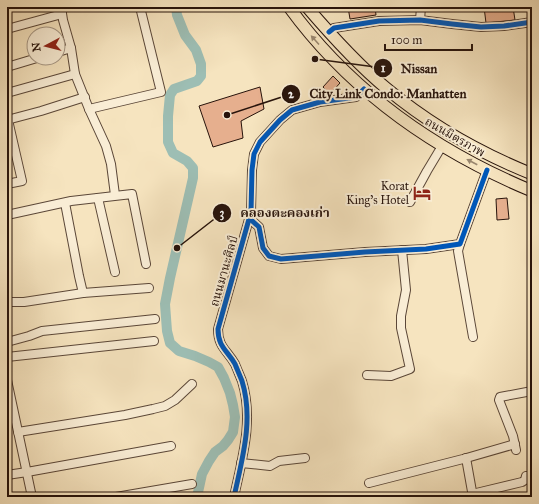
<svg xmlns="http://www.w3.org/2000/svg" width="539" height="504" viewBox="0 0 539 504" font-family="'IM FELL Great Primer','Noto Serif Thai',serif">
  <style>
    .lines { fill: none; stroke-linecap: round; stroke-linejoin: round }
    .river { stroke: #9dbeb4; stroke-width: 10 }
    .building { fill: #e6af8e; stroke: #27130b }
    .minor-casing { stroke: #5b4738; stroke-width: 10 }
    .highway-casing { stroke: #27130b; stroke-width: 13 }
    .minor { stroke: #f9edd5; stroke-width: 8 }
    .highway { stroke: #f6e4bf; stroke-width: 11 }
    .cycleway-casing { stroke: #f9edd5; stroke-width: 8 }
    .cycleway { stroke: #0057b8; stroke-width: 5 }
    .oneway { fill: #99866e }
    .labels { text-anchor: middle; stroke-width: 4; stroke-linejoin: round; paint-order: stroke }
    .street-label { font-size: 12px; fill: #27130b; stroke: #f9edd5 }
    .poi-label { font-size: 12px; fill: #27130b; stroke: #f9edd5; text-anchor: end }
    .leader { fill: none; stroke: #27130b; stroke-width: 1.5 }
    .callout-dot { fill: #27130b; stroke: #f9edd5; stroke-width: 1.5 }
    .mark-label { font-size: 12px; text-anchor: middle; font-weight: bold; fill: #fff }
    .callout-label { font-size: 13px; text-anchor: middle; font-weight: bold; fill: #27130b; stroke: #f9edd5; stroke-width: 4; stroke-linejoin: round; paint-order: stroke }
  </style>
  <rect width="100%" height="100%" fill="#f6e4bf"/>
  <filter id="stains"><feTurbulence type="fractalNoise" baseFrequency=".005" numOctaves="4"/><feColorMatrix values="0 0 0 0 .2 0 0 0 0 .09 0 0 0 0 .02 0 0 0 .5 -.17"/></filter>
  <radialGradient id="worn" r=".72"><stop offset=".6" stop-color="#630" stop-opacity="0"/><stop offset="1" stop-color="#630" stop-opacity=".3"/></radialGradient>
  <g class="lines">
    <path class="river" d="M176,7l1,8 8,20 11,15 5,14v12l-4,5 -23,8 -4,6 -2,21v26l5,11 14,8 6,7v10l-23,100 -5,26 2,27 3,12 9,8 16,5 14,6 9,5 6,11 6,15 3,12 2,12 -2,15 -5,8 -5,6 -8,6 -6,9 -7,13 -5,23"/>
  </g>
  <g class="building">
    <path d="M348,7h27l1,8 -26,4z"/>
    <path d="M484,7h29l2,13 -29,3z"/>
    <path d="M333,76l7,7 -10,11 -7,-7z"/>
    <path d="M260,87l4,22 -23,12 2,17 -30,9 -14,-41z"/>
    <path d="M507,198l2,21 -12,1 -1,-21z"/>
  </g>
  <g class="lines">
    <g class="minor-casing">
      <g id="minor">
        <path d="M61,7l2,13 8,28 4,26 14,35 17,37 5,18 4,31"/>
        <path d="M420,20l1,-13"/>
        <path d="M7,29l55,-15"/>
        <path d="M329,32l5,-4 45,-7 41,-1 32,4 29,3 23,-1 28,-4"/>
        <path d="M58,52l13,-4"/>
        <path d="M7,67l30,-9"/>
        <path d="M7,93l68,-19"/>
        <path d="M89,109l72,-17 -21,-85"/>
        <path d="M7,120l34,-9 44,-14"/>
        <path d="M7,184l15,-3 -14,-61"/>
        <path d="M98,198l17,74"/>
        <path d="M410,202l17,-31 15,-25"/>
        <path d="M65,203l14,73 4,17"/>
        <path d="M7,215l64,-14 61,-7 14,70"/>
        <path d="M249,218l10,9 4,21 6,8 12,3 84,-7 61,-3 34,-5 27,-74"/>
        <path d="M460,244l-2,7 15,86"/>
        <path d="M7,302h17l59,-9 66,-5"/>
        <path d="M7,342l22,-6 13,-5 113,-12"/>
        <path d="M7,357l147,-16"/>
        <path d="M367,375l24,1 19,-7 -9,-41v-12l5,-26 -4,-40"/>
        <path d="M7,380l25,117"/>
        <path d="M18,432l107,-17 28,-6 12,-3 10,-6 17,-16"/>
        <path d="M516,450l-3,-14 -14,-36 1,-3 32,-6"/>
        <path d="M466,458l7,39"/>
        <path d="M241,463l29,3 9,-5 26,-3"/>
        <path d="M7,475l20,-3 144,-26"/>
        <path d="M369,483l94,-24 52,-15"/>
        <path d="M472,494l50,-12 3,-2 1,-4"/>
        <path d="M116,497l76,-13"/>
        <path d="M234,497c8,-38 20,-77 8,-116 -2,-5 -5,-12 -7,-17 -8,-14 -17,-17 -17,-35l33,-117 1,-42 2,-16 6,-12 20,-22 12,-10 28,-8 36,-5 8,-8"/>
      </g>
    </g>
    <g class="highway-casing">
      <g id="highway">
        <path d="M289,7c62,85 147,144 243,184"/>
        <path d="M307,7c24,28 50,57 79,81 43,36 94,65 146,86"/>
      </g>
    </g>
    <use href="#minor" class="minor"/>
    <use href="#highway" class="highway"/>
    <g class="cycleway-casing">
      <g id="cycleway">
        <path d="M329,32l5,-4 45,-7 41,-1 32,4 29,3 23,-1 28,-4"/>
        <path d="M249,218l10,9 4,21 6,8 12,3 84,-7 61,-3 34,-5 27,-74"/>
        <path d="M234,497c8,-38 20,-77 8,-116 -2,-5 -5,-12 -7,-17 -8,-14 -17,-17 -17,-35l33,-117 1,-42 2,-16 6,-12 20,-22 12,-10 28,-8 36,-5 8,-8"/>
      </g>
    </g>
    <use href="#cycleway" class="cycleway"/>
  </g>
  <defs><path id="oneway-solid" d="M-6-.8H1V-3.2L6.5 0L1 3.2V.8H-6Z"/></defs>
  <g class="oneway">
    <use href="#oneway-solid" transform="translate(315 40) rotate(-132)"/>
    <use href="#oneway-solid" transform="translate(472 162) rotate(-152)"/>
  </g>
  <defs>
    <g id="hotel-bare" transform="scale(1.38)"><path d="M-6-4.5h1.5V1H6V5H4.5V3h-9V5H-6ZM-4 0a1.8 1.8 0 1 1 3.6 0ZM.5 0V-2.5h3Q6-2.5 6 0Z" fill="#8f2418" stroke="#f9edd5" stroke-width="2.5" paint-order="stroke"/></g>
  </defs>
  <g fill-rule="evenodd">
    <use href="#hotel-bare" x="422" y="193"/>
  </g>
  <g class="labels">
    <g class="street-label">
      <text transform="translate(455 137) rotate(30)" y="4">ถนนมิตรภาพ</text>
      <text transform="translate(224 271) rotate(-74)" y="4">ถนนมานะศิลป์</text>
    </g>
    <g class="poi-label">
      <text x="409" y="190">Korat<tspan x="409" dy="14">King's Hotel</tspan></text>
    </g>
  </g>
  <path class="leader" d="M315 59L383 68M227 115L291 94M177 248L222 213"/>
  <g class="callout-dot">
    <circle cx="315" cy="59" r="4"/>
    <circle cx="227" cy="115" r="4"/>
    <circle cx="177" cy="248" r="4"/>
    <circle cx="383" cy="68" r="10"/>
    <circle cx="291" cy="94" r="10"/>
    <circle cx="222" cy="213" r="10"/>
  </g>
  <g class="mark-label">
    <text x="383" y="72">1</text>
    <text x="291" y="98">2</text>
    <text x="222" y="217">3</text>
  </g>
  <g class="callout-label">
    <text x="419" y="73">Nissan</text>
    <text x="388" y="98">City Link Condo: Manhatten</text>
    <text x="285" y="217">คลองตะคองเก่า</text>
  </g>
  <rect width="539" height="504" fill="none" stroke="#f6e4bf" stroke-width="24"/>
  <rect x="8" y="8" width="523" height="488" fill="none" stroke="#27130b" stroke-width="2"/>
  <rect x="12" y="12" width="515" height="480" fill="none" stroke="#27130b"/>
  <g transform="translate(46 46) rotate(263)"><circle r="19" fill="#f9edd5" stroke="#a59684"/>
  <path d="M0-3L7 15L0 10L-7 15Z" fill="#8f2418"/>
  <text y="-6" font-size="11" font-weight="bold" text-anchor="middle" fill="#27130b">N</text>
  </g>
  <path d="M385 44v6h87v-6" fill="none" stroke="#27130b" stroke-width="2"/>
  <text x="391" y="44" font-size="12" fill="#27130b" stroke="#f9edd5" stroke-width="3" paint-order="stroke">100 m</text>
  <rect width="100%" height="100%" filter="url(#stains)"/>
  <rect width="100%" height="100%" fill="url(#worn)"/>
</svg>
